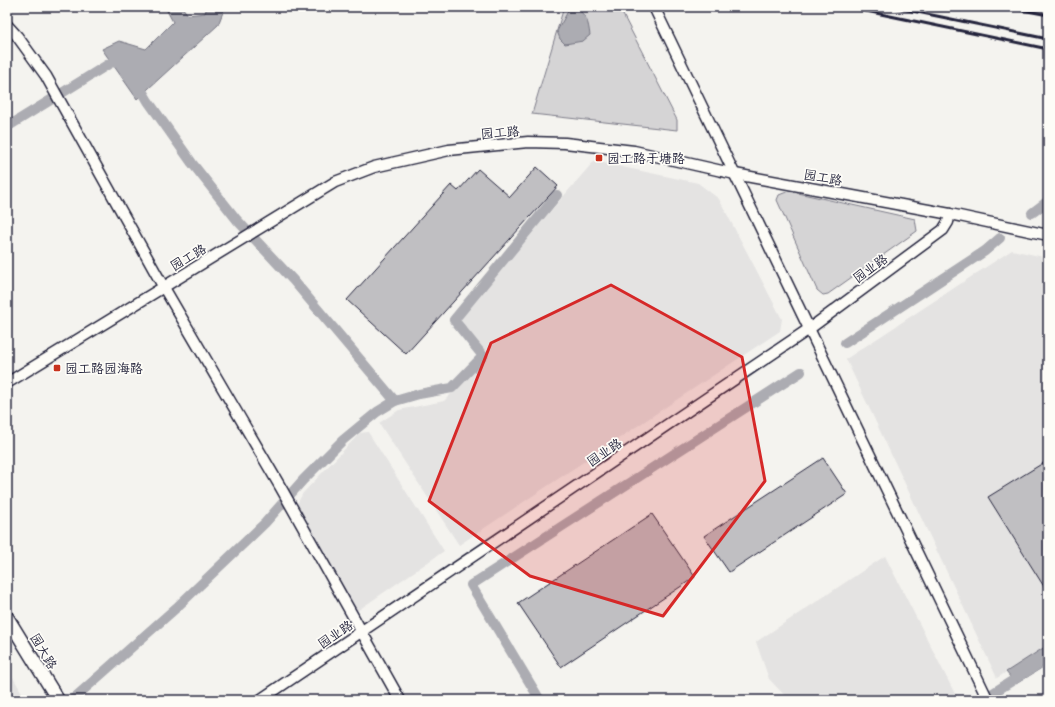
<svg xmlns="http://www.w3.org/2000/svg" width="1055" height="707" viewBox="0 0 1055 707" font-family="'Patrick Hand','LXGW WenKai TC',sans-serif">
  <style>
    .built { fill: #e4e3e2 }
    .green { fill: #d5d4d5; stroke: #7c7b88 }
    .water { fill: #acacb2; stroke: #757582 }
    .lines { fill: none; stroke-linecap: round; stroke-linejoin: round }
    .canal { stroke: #acacb2; stroke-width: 10 }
    .building { fill: #c0bfc2; stroke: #22223b }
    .minor-casing { stroke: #22223b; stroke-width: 13 }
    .tertiary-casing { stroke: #22223b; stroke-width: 15 }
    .minor { stroke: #fdfcf7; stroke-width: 10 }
    .tertiary { stroke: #fdfcf7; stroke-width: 12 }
    .rail { stroke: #22223b; stroke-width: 3 }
    .marked { fill: #d62828; fill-opacity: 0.2; stroke: #d62828; stroke-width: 3; stroke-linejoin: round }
    .poi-dot { fill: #c8321e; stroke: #fdfcf7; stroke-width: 1.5 }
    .labels { text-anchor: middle; stroke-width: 3.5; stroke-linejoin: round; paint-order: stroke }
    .street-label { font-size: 13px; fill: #22223b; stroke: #fdfcf7 }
    .poi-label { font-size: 13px; fill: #22223b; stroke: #fdfcf7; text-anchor: start }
  </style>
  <rect width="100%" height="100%" fill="#f4f3ef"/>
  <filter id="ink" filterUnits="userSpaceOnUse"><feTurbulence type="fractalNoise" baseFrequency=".025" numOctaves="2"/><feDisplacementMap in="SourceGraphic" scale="8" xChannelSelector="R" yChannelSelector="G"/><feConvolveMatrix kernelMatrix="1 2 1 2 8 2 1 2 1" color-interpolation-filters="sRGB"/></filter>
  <g filter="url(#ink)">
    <g class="built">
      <path d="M594,161l104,22 21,16 63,120 -2,12 -321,214 -80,-122 20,-13 45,-9 43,-43 -27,-39 56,-68z"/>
      <path d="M1012,250l36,8v387l-51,33 -151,-319z"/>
      <path d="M368,432l76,119 -87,60 -60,-107 6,-11 57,-60z"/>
      <path d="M885,556l73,144h-169l-20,-21 -13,-37z"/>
      <path d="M7,668l7,11 12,21h-19z"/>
    </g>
    <g class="green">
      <path d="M564,7h55l58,113v10l-145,-16z"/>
      <path d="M789,191l126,28 2,12 -89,63 -5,1 -6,-5 -40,-90 2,-5z"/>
    </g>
    <g class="water">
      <path d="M165,7h17l6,8 17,-2 2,-6h18l-7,18 -81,74 -35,-50 17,-8 27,8 27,-27z"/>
      <path d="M576,7c11,10 12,14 14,28l-7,6 -18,3 -5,-5 -3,-8 9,-16 3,-7z"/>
      <path d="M1048,645v19l-32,20 -10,-12z"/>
    </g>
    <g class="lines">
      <g class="canal">
        <path d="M141,80v9l7,12 44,62 45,57 56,60 102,121"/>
        <path d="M7,127l105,-65 12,2"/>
        <path d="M1032,213l16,-12"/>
        <path d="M845,343l140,-92 15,-13"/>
        <path d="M72,700l104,-92 89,-85 38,-43 40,-40 34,-28 18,-11 24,-7 33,-6 31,-32 -29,-36 103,-125"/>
        <path d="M540,700l-69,-115 330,-213"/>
        <path d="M982,700l66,-42"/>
      </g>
    </g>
    <g class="building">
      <path d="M537,167l21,19 -152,168 -59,-54 104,-115 7,6 20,-22 32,28z"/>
      <path d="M823,458l24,36 -118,78 -25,-36z"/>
      <path d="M1048,460v133l-60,-96z"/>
      <path d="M652,514l43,63 -134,90 -43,-64z"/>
    </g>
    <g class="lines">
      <g class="minor-casing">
        <g id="minor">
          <path d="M654,7l334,693"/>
          <path d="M7,25l10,11 29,40 117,210 118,202 119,212"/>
          <path d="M7,383l328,-201 39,-15 75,-17 79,-8 37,1 69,8 101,23 215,40 98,21"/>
          <path d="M260,700l549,-371 134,-99 5,-8 2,-8"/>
        </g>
      </g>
      <g class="tertiary-casing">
        <path id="tertiary" d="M7,617l51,83"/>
      </g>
      <use href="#minor" class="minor"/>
      <use href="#tertiary" class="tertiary"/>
      <g class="rail">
        <path d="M847,7l201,42"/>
        <path d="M893,7l155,32"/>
        <path d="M1007,7l41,8"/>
        <path d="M1046,7h2"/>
      </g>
    </g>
  </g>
  <path class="marked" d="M611,285l131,72 23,124 -102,135 -133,-40 -101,-75 62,-158z"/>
  <g class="poi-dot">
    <rect x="595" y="154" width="8" height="8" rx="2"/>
    <rect x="53" y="364" width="8" height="8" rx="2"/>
  </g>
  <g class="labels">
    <g class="street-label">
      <text transform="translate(500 132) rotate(-5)" y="5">园工路</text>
      <text transform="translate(823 177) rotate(10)" y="5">园工路</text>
      <text transform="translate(188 257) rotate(-31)" y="5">园工路</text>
      <text transform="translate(870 268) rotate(-36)" y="5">园业路</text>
      <text transform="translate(604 452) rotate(-34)" y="5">园业路</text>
      <text transform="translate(335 634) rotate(-34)" y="5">园业路</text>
      <text transform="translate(44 651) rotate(59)" y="5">园大路</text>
    </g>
    <g class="poi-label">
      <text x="607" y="163">园工路于塘路</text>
      <text x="65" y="373">园工路园海路</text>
    </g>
  </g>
  <rect width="1055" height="707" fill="none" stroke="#fdfcf7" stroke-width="24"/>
  <rect x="12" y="12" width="1031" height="683" fill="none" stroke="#22223b" stroke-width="1.5" filter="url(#ink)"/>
</svg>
